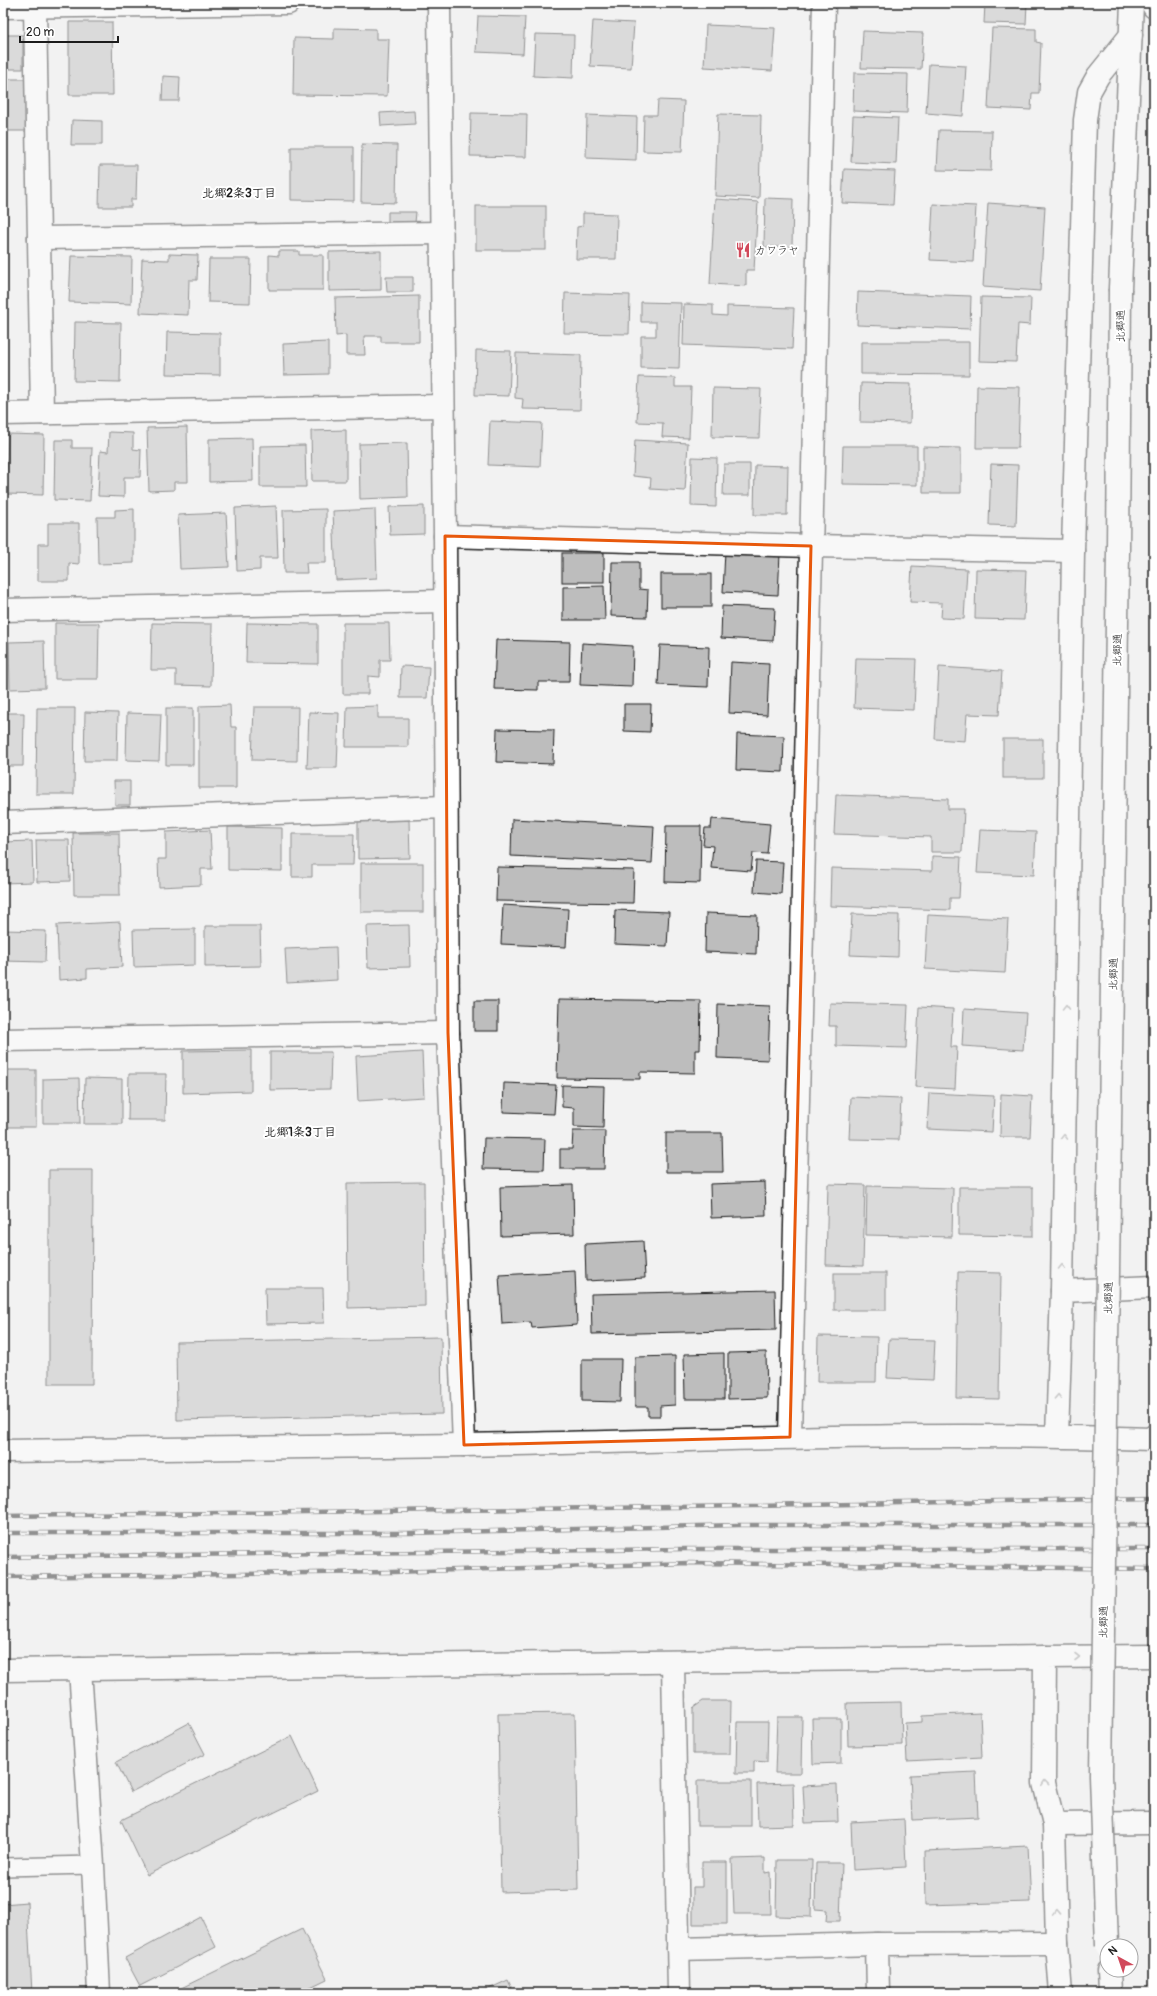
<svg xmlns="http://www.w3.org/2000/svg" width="1157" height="1996" viewBox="0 0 1157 1996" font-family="Pangolin,'Klee One',sans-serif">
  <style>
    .building { fill: #bdbdbd; stroke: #1c1c1c }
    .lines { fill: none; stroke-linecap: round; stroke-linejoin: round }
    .service-casing { stroke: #1c1c1c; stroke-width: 20 }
    .minor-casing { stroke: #1c1c1c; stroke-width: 25 }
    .tertiary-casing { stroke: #1c1c1c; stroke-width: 25 }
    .service { stroke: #fff; stroke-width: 17 }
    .minor { stroke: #fff; stroke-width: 22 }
    .tertiary { stroke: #fff; stroke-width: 22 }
    .rail-casing { stroke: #1c1c1c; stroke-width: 4.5 }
    .rail { stroke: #fff; stroke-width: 3; stroke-dasharray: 9; stroke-linecap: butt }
    .tertiary-bridge-casing { stroke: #1c1c1c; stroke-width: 25; stroke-linecap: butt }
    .tertiary-bridge { stroke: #fff; stroke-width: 22 }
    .oneway { stroke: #999 }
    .marked { fill: none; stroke: #e8590c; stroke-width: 3; stroke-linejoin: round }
    .labels { text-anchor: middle; stroke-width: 4; stroke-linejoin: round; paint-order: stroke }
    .poi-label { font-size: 11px; fill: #1c1c1c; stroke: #fff; text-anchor: start }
    .street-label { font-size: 11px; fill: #1c1c1c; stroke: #fff }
    .neighbourhood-label { font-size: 12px; font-weight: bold; fill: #1c1c1c; stroke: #fff }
  </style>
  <rect width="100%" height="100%" fill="#f2f2f2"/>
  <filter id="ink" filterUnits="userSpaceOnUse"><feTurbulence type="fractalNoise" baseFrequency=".025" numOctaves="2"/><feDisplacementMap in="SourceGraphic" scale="8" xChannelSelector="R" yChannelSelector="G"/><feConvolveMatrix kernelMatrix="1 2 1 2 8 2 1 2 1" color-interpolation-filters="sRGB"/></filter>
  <g filter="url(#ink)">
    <g class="building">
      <path d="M713,3h52v4l-52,-3z"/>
      <path d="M985,3h42l-1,21 -42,-1z"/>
      <path d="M478,16l47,1 -2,37 -47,-2z"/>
      <path d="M593,21l41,2 -3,45 -41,-2z"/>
      <path d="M69,22h43l1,73h-44z"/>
      <path d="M706,25l69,3 -3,43 -68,-4z"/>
      <path d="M334,28l42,1v10h13l-2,57 -94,-1 1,-57 40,1z"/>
      <path d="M992,28l44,1v13l5,1 -2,50h-7l-1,17 -43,-2z"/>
      <path d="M863,31l60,2 -2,36 -60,-1z"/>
      <path d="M535,34l39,1 -1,43 -40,-2z"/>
      <rect x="3" y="35" width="20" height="34"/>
      <path d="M929,64l37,2 -3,50 -37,-3z"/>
      <path d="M854,73l54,1 -1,39 -54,-2z"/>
      <path d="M163,76l17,1 -1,24h-17z"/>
      <rect x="3" y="79" width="23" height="52"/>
      <path d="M658,100l26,1 -2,51 -39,-1 1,-36h13z"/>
      <path d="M414,111l1,13 -34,2 -1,-13z"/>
      <path d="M471,113l56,1 -1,43 -56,-1z"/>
      <path d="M718,114l43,1 -2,83 -44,-2z"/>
      <path d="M587,115l50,2 -1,43 -50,-2z"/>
      <path d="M853,116l45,2 -2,46 -45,-2z"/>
      <path d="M72,120l30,1v24h-31z"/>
      <path d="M939,130l53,1 -1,40 -54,-1z"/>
      <path d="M362,144l35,1 -1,58 -35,-1z"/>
      <path d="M291,147h63v54l-63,-1z"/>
      <path d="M100,165h37l-1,34h-5v8h-32z"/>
      <path d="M844,169l51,2 -2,34 -51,-2z"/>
      <path d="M765,198l28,1 -1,48h-28z"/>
      <path d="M715,199l43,3 -4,68h-8v16l-36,-2z"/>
      <path d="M988,203l57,4 -5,84 -57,-4z"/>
      <path d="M933,204l43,2 -3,56 -43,-2z"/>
      <rect x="476" y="206" width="70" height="44"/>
      <path d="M388,212h28l-1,11h-27z"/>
      <path d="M583,213l34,1 -1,45h-40l1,-32 6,-1z"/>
      <path d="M279,251h20v4h24v35h-54v-35l10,1z"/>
      <path d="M381,251v39l-52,1v-39z"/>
      <path d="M169,254l29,1 -1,25h-8l-1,35 -48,-2 2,-54 27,1z"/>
      <path d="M71,256l61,1 -1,47 -62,-2z"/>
      <path d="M209,259h42l-1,44 -42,-1z"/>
      <path d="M386,277h27v15h-26z"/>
      <path d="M858,292l113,4 -1,33 -113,-4z"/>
      <path d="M565,293l65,2 -1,39 -65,-1z"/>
      <path d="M419,296v46h-38v-6h-17l1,19h-19v-20l-10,1 -1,-38z"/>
      <path d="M981,297l50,1 -1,27 -12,-1 -2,38 -37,-1z"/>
      <path d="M641,302l40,1 -2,66 -38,-1v-32h15v-14h-15z"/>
      <path d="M684,304l29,1v10l14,1v-10l67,2 -2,41 -109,-4z"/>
      <path d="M75,322l46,1 -1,59 -46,-1z"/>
      <path d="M167,332l53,1v42l-54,-1z"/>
      <path d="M328,342v32l-44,1 -1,-31z"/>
      <path d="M861,342h108v33l-108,-1z"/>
      <path d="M476,350l35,1 -2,45 -34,-1z"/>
      <path d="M516,353l65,2 -1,55 -58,-1 1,-10 -8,-1z"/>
      <path d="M639,377l36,1v9h16l-2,51 -27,-1 1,-14 -26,-1z"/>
      <path d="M861,383l50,1 -1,39 -50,-1z"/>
      <path d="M977,386l43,1 -2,61h-42z"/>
      <path d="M713,388l48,1 -2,49 -47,-1z"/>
      <path d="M490,421l52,2 -2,44 -52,-2z"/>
      <path d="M187,427l1,55h-14v8l-25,1 -2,-63z"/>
      <path d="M346,430v51h-34l-1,-50z"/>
      <path d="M109,432l24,1v16l8,1 -1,27h-16v20l-26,-1 2,-45 8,1z"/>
      <path d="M8,434l36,1 -1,60 -37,-1z"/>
      <path d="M252,438l1,43 -44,1v-43z"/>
      <path d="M55,440h17v8h20l-2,53 -36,-1z"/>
      <path d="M635,440l53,3 -3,48 -35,-2 1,-11 -18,-2z"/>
      <path d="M407,443l1,54 -48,2 -1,-55z"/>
      <path d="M305,445l1,42h-46v-41z"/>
      <path d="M843,446h74v39l-75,-1z"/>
      <path d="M923,447l38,1v45h-38z"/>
      <path d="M692,457l25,1 -1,49 -25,-1z"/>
      <path d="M724,464h26v31h-27z"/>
      <path d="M991,464l27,1 -2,61 -27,-1z"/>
      <path d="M755,465l33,1 -1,49h-33z"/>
      <path d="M276,506l2,52h-18v12l-23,1 -2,-63z"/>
      <path d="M424,506v28l-34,1 -1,-28z"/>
      <path d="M134,509v54l-36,1 -1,-47h18v-7z"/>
      <path d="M326,509v54h-20l1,10h-23l-1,-63z"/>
      <path d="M375,509l2,69 -41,2 -3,-69z"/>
      <path d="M226,513l3,54 -49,2 -2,-54z"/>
      <path d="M48,523h31v41l-10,-1v18h-31v-37h10z"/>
      <path d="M725,551l55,3 -2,41 -55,-3z"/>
      <rect x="562" y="553" width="42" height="29"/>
      <path d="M612,562h27v27l9,1 -1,27 -36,-1z"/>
      <path d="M912,566l55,3 -3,50 -23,-1 1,-15 -32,-1z"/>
      <path d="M976,569l50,1 -2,50 -49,-1z"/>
      <rect x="661" y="574" width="50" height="33"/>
      <path d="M604,586l1,34h-42v-33z"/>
      <path d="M722,606l53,2 -2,33 -52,-3z"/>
      <path d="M55,623h44l-1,56h-43z"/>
      <path d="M152,623l60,1 -1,62 -35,-1v-15h-25z"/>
      <path d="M247,623l71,1v40l-72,-1z"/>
      <path d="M343,623h46l1,37h-10v17l-12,-1v18h-25z"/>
      <path d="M3,630l1,67h-1z"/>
      <path d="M496,640l74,2 -1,40h-31v8l-44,-1z"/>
      <path d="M44,641l1,47 -35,1 -1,-47z"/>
      <path d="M582,643l51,3 -1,41 -52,-2z"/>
      <path d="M660,645l49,2 -1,40 -50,-2z"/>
      <path d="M856,658l60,1 -2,51 -60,-2z"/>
      <path d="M731,662l38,2 -2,51 -38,-2z"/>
      <path d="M401,666l28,1 -2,31h-27z"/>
      <path d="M939,667l63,4 -3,44 -32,-1 -2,27 -30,-2z"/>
      <path d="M624,704h27l-1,28 -26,-1z"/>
      <path d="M230,705l1,22h5v61h-37v-82z"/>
      <path d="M378,706v12h30v29h-62l1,-40z"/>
      <path d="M254,707h44l-1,54 -45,-1z"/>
      <path d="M37,708h38l-1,86h-38z"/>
      <rect x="166" y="708" width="27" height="57"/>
      <path d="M85,712l33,1 -1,48h-33z"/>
      <path d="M309,712l30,1 -2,55h-30z"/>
      <path d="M3,713h21l-1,53h-20z"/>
      <path d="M127,713l34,1 -2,47 -33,-1z"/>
      <path d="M497,729l57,1 -1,34 -57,-2z"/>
      <path d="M737,734l47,2 -1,36 -47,-2z"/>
      <rect x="1003" y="739" width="40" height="39"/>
      <path d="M114,781h16v24h-15z"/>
      <path d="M836,795l112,4v10h16l-2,43h-31v-15l-97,-3z"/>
      <path d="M512,819l142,7 -2,37 -141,-7z"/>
      <path d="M712,819l58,5 -3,30 -14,-1 -2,18 -40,-3 2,-22 -10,-1 2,-17h6z"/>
      <path d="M409,820l1,38 -52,1v-38z"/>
      <path d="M666,826h35l-1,57 -35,-1z"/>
      <path d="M228,827l54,1v43l-54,-1z"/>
      <path d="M210,830l2,39h-11v16l-42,2 -1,-28h8v-27z"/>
      <path d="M980,830l56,2 -2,43 -57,-2z"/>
      <path d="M73,833h46l1,62h-46z"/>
      <path d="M292,834h62l-1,31h-41v12h-20z"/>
      <path d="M36,840h33l1,41 -33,1z"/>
      <path d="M32,841l1,41 -30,1v-41z"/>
      <path d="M932,856l29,1 -2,41h-9v12l-120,-4 1,-38 101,3z"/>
      <path d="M756,861l27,1 -2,32 -27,-2z"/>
      <rect x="361" y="863" width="62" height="49"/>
      <path d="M497,867l137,3 -1,33 -137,-2z"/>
      <path d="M503,905l65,4 -2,38 -65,-3z"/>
      <path d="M615,910l54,2 -2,34 -53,-2z"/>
      <path d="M706,913l51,2 -1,39 -51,-2z"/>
      <path d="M852,914l47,1 -1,42 -48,-2z"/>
      <path d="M928,915l80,4 -3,54 -80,-4z"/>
      <path d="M120,922l2,45 -35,2v9l-28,2 -2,-55z"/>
      <path d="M409,925l1,42 -42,1 -1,-42z"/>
      <path d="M205,926h55l1,40 -56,1z"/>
      <path d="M195,929v36l-61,2 -1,-37z"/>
      <path d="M3,930l43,1 -1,31 -42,-1z"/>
      <path d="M336,947l1,33 -50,3 -2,-34z"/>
      <path d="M559,999l142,2 -1,49h-5v23l-55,-1v7l-83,-1z"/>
      <rect x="474" y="1001" width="24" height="30"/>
      <path d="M830,1003l78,2 -2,43 -70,-2v-20h-7z"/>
      <path d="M718,1004l52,2 -2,54 -51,-2z"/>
      <path d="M919,1007l34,2 -2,38h6l-2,42 -40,-2z"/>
      <path d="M964,1009l62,4 -3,37 -61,-4z"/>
      <path d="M251,1050v41l-68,2v-42z"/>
      <path d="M270,1052h61l-1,37 -60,1z"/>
      <path d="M422,1052l2,45 -66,4 -2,-45z"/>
      <rect x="3" y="1070" width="33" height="57"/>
      <path d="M129,1074h37l-1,46h-37z"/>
      <path d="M79,1078l1,45h-37v-44z"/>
      <path d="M85,1078l37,1v45h-38z"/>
      <path d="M504,1083l52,2 -2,29 -51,-2z"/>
      <path d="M562,1085l42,1 -1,42 -29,-1v-19l-12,-1z"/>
      <path d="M929,1093l65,3 -2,36 -65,-3z"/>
      <path d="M1001,1094l31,2 -2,41h-30z"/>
      <path d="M851,1097l50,2 -2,41 -50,-1z"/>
      <path d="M573,1131h32l-1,38h-44v-20h12z"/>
      <path d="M666,1133h56l1,39h-57z"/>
      <path d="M484,1138l61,1 -1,31 -61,-1z"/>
      <path d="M49,1170h44l-1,214h-43z"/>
      <path d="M424,1182l1,124 -77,2 -1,-125z"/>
      <path d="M765,1182l1,34 -55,2 -1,-34z"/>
      <path d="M828,1184l37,1 -2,81 -37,-1z"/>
      <path d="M573,1185l1,49 -73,2 -1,-49z"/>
      <path d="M867,1186l86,2 -1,49 -86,-2z"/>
      <path d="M959,1187h74v49l-74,-1z"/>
      <path d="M643,1241l2,37 -59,3 -1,-37z"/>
      <path d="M575,1271l2,54 -45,3 -1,-6 -29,2 -3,-49z"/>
      <path d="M958,1272l43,1 -2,126 -43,-1z"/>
      <rect x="834" y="1273" width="52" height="37"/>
      <path d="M265,1288h58l1,35 -58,1z"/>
      <path d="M775,1290l1,40 -184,4 -1,-40z"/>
      <path d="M818,1336l59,1 -1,45h-59z"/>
      <path d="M441,1337l1,77 -265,6 -1,-78z"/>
      <path d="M889,1339l46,1 -2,40 -46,-2z"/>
      <path d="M766,1352l1,46 -39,1v-46z"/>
      <path d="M724,1353v46h-39l-1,-45z"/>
      <path d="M675,1356v49l-15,1v10h-12v-9h-13v-50z"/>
      <path d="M582,1359h39l-1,43 -38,-1z"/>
      <path d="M703,1701h28l-1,53h-37v-46z"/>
      <path d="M901,1702l1,43 -54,1 -1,-43z"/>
      <path d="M575,1713l3,177 -77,2 -3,-178z"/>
      <path d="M980,1713l2,44 -75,4 -2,-38 17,-1v-6z"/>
      <path d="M777,1717h25l-1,56h-26z"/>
      <path d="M812,1719h29v44l-28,1z"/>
      <path d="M737,1722h31l-1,40 -13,-1v12h-18z"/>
      <path d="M189,1723l16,31 -74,38 -15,-30z"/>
      <path d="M292,1736l26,55 -171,84 -26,-55z"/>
      <path d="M976,1772l2,45 -66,3 -2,-45z"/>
      <rect x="697" y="1781" width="54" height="45"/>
      <path d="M793,1783l1,42 -36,1 -1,-42z"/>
      <path d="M837,1784l1,38 -33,1 -2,-37z"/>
      <path d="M904,1819l2,48 -53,3 -2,-48z"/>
      <path d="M1028,1846l3,56 -105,3 -1,-54z"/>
      <path d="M765,1858v15l5,-1 1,42h-37l-2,-55z"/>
      <path d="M777,1860h35l-1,57 -35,-1z"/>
      <path d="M702,1862h25v62h-34v-37h9z"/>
      <path d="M816,1863h26l-2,58h-14l1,-11 -12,-1z"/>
      <path d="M27,1902l5,91h-29v-89z"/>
      <path d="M201,1917l15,30 -76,39 -15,-28z"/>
      <path d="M302,1929l25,50 -29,14h-127z"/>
      <path d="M508,1980l6,13h-34z"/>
      <path d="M617,1988l2,5h-12z"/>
    </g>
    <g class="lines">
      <g class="service-casing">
        <path id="service" d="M3,1867l90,-2"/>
      </g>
      <g class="minor-casing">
        <g id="minor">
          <path d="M439,3l6,533 3,497 16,412"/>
          <path d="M1152,3l2,4"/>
          <path d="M3,7l285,-4"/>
          <path d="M35,7l7,406"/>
          <path d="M39,238l402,-5"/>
          <path d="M3,414l440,-8"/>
          <path d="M445,536l366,10 262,5"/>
          <path d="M3,610l442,-9"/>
          <path d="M3,823l443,-16"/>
          <path d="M3,1040l445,-7"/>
          <path d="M1062,1291l92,-4"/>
          <path d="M1057,1436l5,-145 11,-740 12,-431 4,-28 9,-16 33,-41"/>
          <path d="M790,1437l34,-1434"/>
          <path d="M3,1451c154,-2 308,-3 461,-6 229,-4 458,-14 687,-6l3,-3"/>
          <path d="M673,1663l6,330"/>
          <path d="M80,1669l13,196 6,128"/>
          <path d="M3,1670l1042,-13"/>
          <path d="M877,1944l1,49"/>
          <path d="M678,1949l199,-5 180,-1"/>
          <path d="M1061,1993l-4,-50 -3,-119 -10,-41 1,-126 109,-1"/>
        </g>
      </g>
      <g class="tertiary-casing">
        <g id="tertiary">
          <path d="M1120,289l12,-286"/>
          <path d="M1054,1824l100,-1"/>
          <path d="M1109,1970l1,23"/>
        </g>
      </g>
      <use href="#service" class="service"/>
      <use href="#minor" class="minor"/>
      <use href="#tertiary" class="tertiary"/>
      <g class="rail-casing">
        <g id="rail">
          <path d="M3,1516l749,-10 402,-8"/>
          <path d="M3,1533h406l330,-8h415"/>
          <path d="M3,1557l684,-8h467"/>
          <path d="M3,1577l389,-5 297,-9 465,6"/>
        </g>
      </g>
      <use href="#rail" class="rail"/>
      <g class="tertiary-bridge-casing">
        <path id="tertiary-bridge" d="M1107,1946l-6,-171 17,-1224 2,-262"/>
      </g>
      <use href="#tertiary-bridge" class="tertiary-bridge"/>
    </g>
    <defs><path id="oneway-chevron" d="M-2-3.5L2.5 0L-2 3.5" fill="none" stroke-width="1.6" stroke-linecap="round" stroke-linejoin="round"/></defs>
    <g class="oneway">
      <use href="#oneway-chevron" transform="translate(1066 1007) rotate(-89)"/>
      <use href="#oneway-chevron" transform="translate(1064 1137) rotate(-89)"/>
      <use href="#oneway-chevron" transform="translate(1062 1267) rotate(-89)"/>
      <use href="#oneway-chevron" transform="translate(1058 1397) rotate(-88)"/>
      <use href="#oneway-chevron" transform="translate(1077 1657)"/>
      <use href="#oneway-chevron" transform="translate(1045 1783) rotate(-96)"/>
      <use href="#oneway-chevron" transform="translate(1056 1912) rotate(-92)"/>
    </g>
  </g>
  <path d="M0 0H1157V1996H0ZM445,536l366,10 -21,891 -326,8 -16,-412z" fill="#f2f2f2" fill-opacity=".55" fill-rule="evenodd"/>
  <path class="marked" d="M445,536l366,10 -21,891 -326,8 -16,-412z"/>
  <defs>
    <g id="restaurant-bare" transform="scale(1.2)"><path d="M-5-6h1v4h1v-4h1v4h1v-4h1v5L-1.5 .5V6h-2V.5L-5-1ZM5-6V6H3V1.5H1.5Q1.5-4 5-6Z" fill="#d1495b" stroke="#fff" stroke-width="2.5" paint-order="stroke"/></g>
  </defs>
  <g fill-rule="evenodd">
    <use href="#restaurant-bare" x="743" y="250"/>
  </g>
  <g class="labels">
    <g class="poi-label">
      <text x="755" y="254">カワラヤ</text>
    </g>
    <g class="street-label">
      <text transform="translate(1120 326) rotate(-90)" y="4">北郷通</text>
      <text transform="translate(1117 650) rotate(-89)" y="4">北郷通</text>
      <text transform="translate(1113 974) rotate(-89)" y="4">北郷通</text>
      <text transform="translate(1108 1298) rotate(-89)" y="4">北郷通</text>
      <text transform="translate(1103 1622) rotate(-89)" y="4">北郷通</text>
    </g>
    <g class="neighbourhood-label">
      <text x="239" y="197">北郷2条3丁目</text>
      <text x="300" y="1136">北郷1条3丁目</text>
    </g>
  </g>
  <rect width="1157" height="1996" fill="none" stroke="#fff" stroke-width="16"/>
  <rect x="8" y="8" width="1141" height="1980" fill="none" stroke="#1c1c1c" stroke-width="1.5" filter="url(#ink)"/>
  <g transform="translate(1119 1958) rotate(320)"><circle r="19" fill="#ffffff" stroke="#a4a4a4"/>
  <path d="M0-3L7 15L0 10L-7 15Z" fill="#d1495b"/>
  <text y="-6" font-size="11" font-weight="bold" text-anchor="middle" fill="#1c1c1c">N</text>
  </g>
  <path d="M20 36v6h98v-6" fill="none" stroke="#1c1c1c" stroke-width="2"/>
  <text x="26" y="36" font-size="12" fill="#1c1c1c" stroke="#ffffff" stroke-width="3" paint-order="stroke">20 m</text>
</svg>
